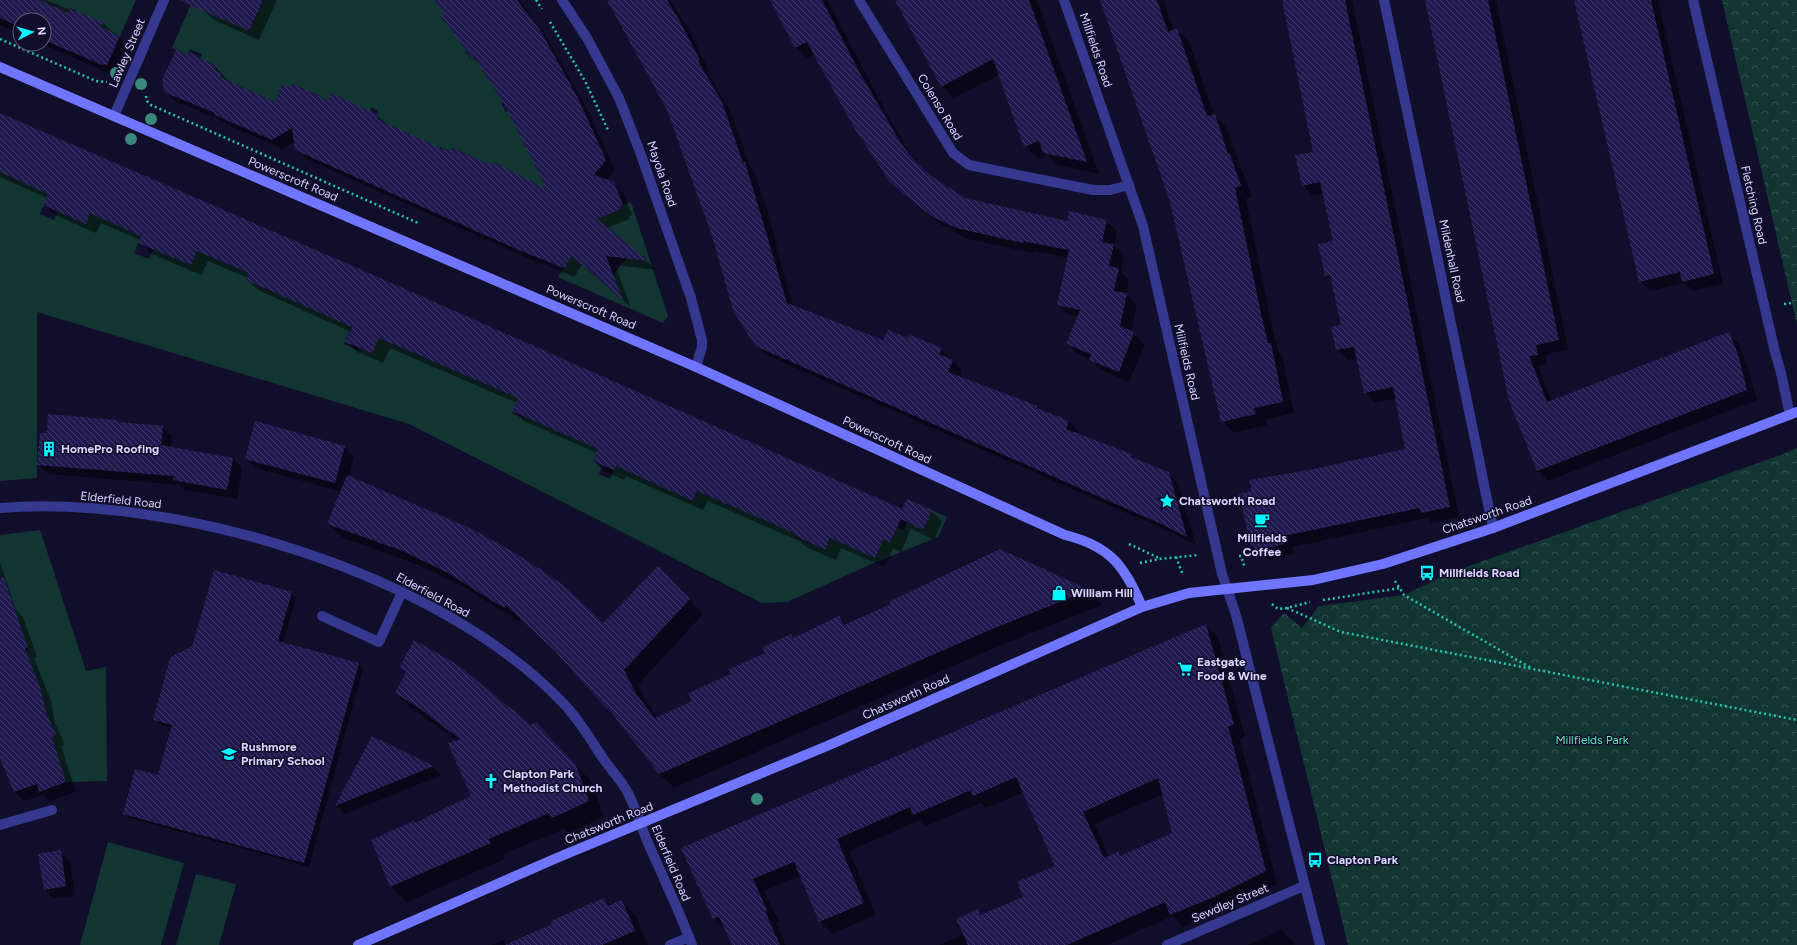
<svg xmlns="http://www.w3.org/2000/svg" width="1797" height="945" viewBox="0 0 1797 945" font-family="Figtree,sans-serif">
  <style>
    .forest { fill: url(#forest-crowns) }
    .garden { fill: #113632 }
    .shadow { fill: #0007; fill-rule: evenodd }
    .building { fill: url(#building-back-hatch); fill-rule: evenodd }
    .lines { fill: none; stroke-linecap: round; stroke-linejoin: round }
    .path { stroke: #25c7b2; stroke-width: 2.5; stroke-dasharray: 2 3; stroke-linecap: butt }
    .lane { stroke: #35388e; stroke-width: 10 }
    .street { stroke: #35388e; stroke-width: 10 }
    .secondary { stroke: #6f75ff; stroke-width: 10 }
    .tree { fill: #39887b }
    .labels { text-anchor: middle; stroke-width: 3; stroke-linejoin: round; paint-order: stroke }
    .street-label { font-size: 12px; fill: #dad8ff; stroke: #110e2b }
    .poi-label { font-size: 12px; font-weight: bold; fill: #dad8ff; stroke: #110e2b; text-anchor: start }
    .park-label { font-size: 12px; fill: #59ebbd; stroke: #110e2b }
  </style>
  <defs>
    <pattern id="forest-crowns" width="20" height="18" patternUnits="userSpaceOnUse"><rect width="20" height="18" fill="#113632"/><path d="M2 6a3 3 0 1 1 6 0M12 15a3 3 0 1 1 6 0" fill="none" stroke="#335251"/></pattern>
    <pattern id="building-back-hatch" width="6" height="6" patternUnits="userSpaceOnUse"><rect width="6" height="6" fill="#20194e"/><path d="M-1 5l2 2M0 0l6 6M5-1l2 2" fill="none" stroke="#403a69"/></pattern>
  </defs>
  <rect width="100%" height="100%" fill="#110e2b"/>
  <g class="forest">
    <path d="M1722,0h75v325l-5,-22z"/>
    <path d="M1797,448v497h-449l-77,-317 13,-15 18,15 17,-22 85,-11 48,-23 329,-117z"/>
  </g>
  <g class="garden">
    <path d="M39,0h97l-16,36 -19,-9 2,-5 -28,-6 1,-6 -6,-2 -2,5z"/>
    <path d="M263,0h184l-8,6 6,8 -4,3 6,7 4,-3 17,28 -3,3 6,7 3,-1 4,5 29,-9 -25,16 27,28 -8,5 5,9 8,-5 7,30 4,10 9,-3 6,33 81,32 -1,-3 11,-4 37,114 -5,7 -105,-46 19,-28 13,10 -6,8 21,17 9,-6 -1,-3 21,-26 -22,-18 -115,-63 2,-4 -6,-2 -2,3 -39,-17 -2,3 -10,-4 -5,10 -58,-38 2,-4 -2,-1 1,-3 -6,-4 -2,4 -44,-6 -6,-9 -11,-5 -2,5 -5,-2 2,-5 -12,-5 -2,4 -8,-3 -7,17 -55,-25 2,-4 -23,-12 3,-7 -12,-5 -2,6 -16,-7 19,-44 58,27 6,-12 -18,-7 24,-7z"/>
    <path d="M0,170l53,13 -13,31 14,6 7,-18 25,21 13,-30 50,24 -15,36 15,6 5,-10 37,16 25,-57 -5,49 21,9 23,-6 -9,20 26,12 88,15 -16,37 15,7 1,-3 12,5 14,-31 6,21 34,16 7,-15 106,5 -27,64 12,6 15,-34 65,50 -11,26 9,4 -3,9 11,5 15,-34 34,40 9,2 25,14 18,-41 98,44 -14,33 30,13 14,-30 51,22 7,-15 7,3 4,-11 24,-9 15,7 -9,20 -62,25 -89,40 -25,1 -353,-179 -372,-112v166l-37,3z"/>
    <path d="M40,530l46,141 20,-4 1,114 -41,1 -7,-22 -18,6 10,-29 5,-2 -6,-3 -9,-43 -1,-3 -5,1 -11,-35 4,-1v-3l-28,-51v-62z"/>
    <path d="M108,842l76,21 -23,82h-81z"/>
    <path d="M196,874l40,10 -17,61h-43z"/>
  </g>
  <g class="shadow">
    <path d="M0,0h46l57,23 26,23 -12,28 -3,-1 -2,2 -69,-31 1,-24h-24v14l-20,-9z"/>
    <path d="M205,0h72l-18,40 -45,-20 -10,-10z"/>
    <path d="M448,0h72l29,41 38,68 28,61 -8,10 6,3 10,10 9,22 -3,1 1,3 -23,9 50,42 -42,-5 16,42 -49,-42 -8,12 -49,-20 -219,-98 -10,-10 -1,-8 -13,8 -56,-25 -4,-3 -47,-20 -10,-10 51,-24 14,16 45,21 54,-3 48,14 11,11 51,23 110,41 -45,-89 -22,-34 -9,-9 -27,-44z"/>
    <path d="M608,0h62l19,30 20,40 -2,1 24,42 20,56 4,4 14,42 15,60 10,32 89,34 25,-2 33,10 21,21 -2,7 78,29 5,5 26,11 9,9 -1,3 54,21 6,5 31,13 10,10 18,62 -26,-13 -404,-177 -10,-10 -43,-109 -45,-126z"/>
    <path d="M771,0h56l64,121 21,35 18,21 35,22 103,23 38,-1 11,10 -3,15 10,10 -3,15 8,9 -3,15 11,10 -6,27 14,12 -16,38 -28,-12 -11,-11 -12,-5 -11,-10 11,-27 -9,-2 -11,-10 10,-47 -34,-7v2l-67,-14 -24,-13 -20,-15 -33,-30 -75,-127 -8,4 -11,-10z"/>
    <path d="M896,0h141l62,174 -42,-9 -10,-10 -9,4 -13,-13 -26,-71 -45,23 -12,-12z"/>
    <path d="M1101,0h63l10,31 3,-1 12,11 25,74 12,12 26,70 -6,2 27,132 6,21 3,4 12,57 -29,7 2,5 -33,8 -12,-12 -51,-219z"/>
    <path d="M1283,0h69l107,517 -27,6 -4,-5 -135,29 1,7 -25,6 -18,-16 58,-73 97,-22 -10,-51 -21,5 -10,-11 -7,-34 -10,2 -11,-10 -4,-22 9,-2 -9,-44 -7,-6 8,-34 -10,-49 -11,3 -10,-11 11,-33z"/>
    <path d="M1426,0h70l72,349 -23,6 2,9 -9,2 14,36 177,-68 10,10 8,21 10,35 -209,81 -10,-10 -28,-70z"/>
    <path d="M1575,0h83l65,284 -30,7 -9,-8 -34,8 -10,-10z"/>
    <path d="M0,114l903,396 28,1 11,10 -8,19 -23,-11 -10,23 -8,-4 -8,19 -44,-19 -5,12 -30,-13 -5,-5 -93,-41 -5,9 -77,-34 -2,4 -20,-9 -10,-10 3,-8 -73,-32 -10,-10 3,-8 -127,-55 -7,15 -26,-11 -11,-11 5,-9 -93,-42 -11,-10 1,-2 -40,-17 -7,14 -51,-22 -10,-11v-2l-39,-17 -5,10 -41,-18 -10,-10 2,-7 -47,-21z"/>
    <path d="M117,421l2,2 43,4 10,9 -1,12 62,10 9,10 -5,31 -53,-9 -5,-5 -131,-11 -10,-9 10,-31z"/>
    <path d="M344,447l10,9 -5,21 254,147 69,-42 31,32 -65,71 19,33 36,-16 98,-67 3,3 45,-21 8,8 45,-20 108,-55 88,41 14,14 -103,41 -325,142 -15,-14 -41,-56 -57,-63 -40,-37 -2,4 -55,-35 -46,-22 -75,-27 -15,-14 14,-32 -86,-24 -10,-10z"/>
    <path d="M0,562l16,48 7,7 14,40 -3,1 17,43 4,22 10,22 -4,1 15,46 -27,9 -6,-6 -19,6 -10,-10 -14,-42z"/>
    <path d="M291,593l5,4 -13,46 75,21 5,5 -54,198 -180,-49 -5,-5 34,-36 14,-49 -13,-4 -5,-4 39,-73z"/>
    <path d="M1205,625l13,12 27,100 -5,2 37,145 -51,25 -43,18 -10,-11 -66,29h-168l25,-11 13,-24 5,5 43,-18 31,-30 -32,-75 -38,16 -5,-5 -55,23 -6,-6 -71,31 27,64 -44,19 -12,-13 -19,-45 -37,15 15,31 -3,1 10,22h-52l-7,-14 -13,-12 -32,-71zM1163,794l10,40 -52,22 -3,-3 -9,4 -14,-33z"/>
    <path d="M400,668l131,58 21,13 39,42 13,36 -36,16 -4,-4 -60,25 1,5 -98,43 -16,-15 -19,-46 43,-17 57,-27 -14,-56 -47,-33 -15,-15 10,-19z"/>
    <path d="M373,738l60,29 9,8 -97,39 -8,-8z"/>
    <path d="M60,851l10,10 5,35 -21,3 -10,-10z"/>
    <path d="M604,899l7,6 10,-4 14,14 13,30h-157l12,-5 5,5 45,-20z"/>
    <path d="M1282,930l11,11 1,4h-47z"/>
  </g>
  <g class="building">
    <path d="M0,0h40l28,13 2,-4 33,13 -2,5 19,9 -13,29 -3,-1 -2,1 -58,-25v-20h-24v7l-20,-9z"/>
    <path d="M179,0h84l-14,31z"/>
    <path d="M434,0h83l23,30 38,68 28,62 -12,15 20,7 9,23 -3,1 1,3 -24,10 52,42 -43,-5 17,44 -51,-44 -8,12 -50,-20 -219,-98 -3,-22 -20,12 -57,-25v-2l-51,-21 -2,-12 14,-30 12,5 1,-3 28,14 -2,4 7,3 -2,4 55,25 7,-17 8,3 2,-4 36,16 3,-7 46,21 2,1 -2,4 63,29 10,3 1,-3 40,17 2,-3 53,26 -43,-86 -29,-45 -2,2 -31,-43 4,-2z"/>
    <path d="M607,0h60l12,20 21,40 -2,1 24,41 21,61 2,-1 42,141 96,37 5,-10 20,8 2,-3 32,13 -3,6 14,6 -5,12 90,34 -1,2 32,13 -3,8 66,25 -1,3 38,15 18,65 -28,-14 -404,-177 -22,-36 -21,-74 -45,-126z"/>
    <path d="M770,0h52l39,75 41,70 14,17 15,14 34,22 102,23 2,-10 38,9 -5,22 12,2 -5,22 10,2 -5,23 13,2 -7,33 14,6 -15,40 -30,-12 2,-6 -25,-10 14,-34 -23,-5 12,-55 -46,-9v2l-67,-15 -25,-12 -20,-16 -21,-18 -37,-56 -46,-84 -12,6z"/>
    <path d="M895,0h134l58,162 -44,-9 -4,-12 -15,6 -31,-88 -52,28z"/>
    <path d="M1100,0h57l11,32 9,-4 30,88 8,-2 13,40h2l11,32 -6,2 27,130 6,25h3l12,59 -29,6 2,6 -35,8 -51,-220z"/>
    <path d="M1282,0h63l105,507 -29,6 -1,-5 -137,28 2,8 -27,6 -8,-6 -11,-50 12,-3 -2,-11 60,-10 96,-21 -12,-62 -29,6 -10,-46 -18,3 -5,-23 10,-2 -11,-50 -5,1 -7,-32 15,-3 -13,-59 -18,4 -7,-31 18,-3z"/>
    <path d="M1425,0h63l71,340 -23,5 2,10 -9,1 18,46 182,-70 9,22 9,36 -210,81 -28,-70z"/>
    <path d="M1574,0h77l63,274 -32,8 -2,-10 -41,10z"/>
    <path d="M0,113l362,157 540,239 5,-10 25,11 -9,20 -22,-11 -11,23 -7,-3 -8,19 -45,-20 -5,12 -30,-14 1,-2 -99,-43 -4,10 -77,-35 -2,4 -21,-9 5,-12 -86,-38 6,-13 -139,-60 -7,15 -27,-11 7,-15 -106,-47 3,-7 -52,-22 -6,14 -53,-22 3,-7 -51,-23 -4,11 -43,-19 5,-11 -48,-22z"/>
    <path d="M48,414l70,6 -1,2 46,4 -2,19 72,13 -6,32 -54,-10 1,-4 -137,-11 3,-32h7z"/>
    <path d="M255,421l90,25 -10,37 -90,-24z"/>
    <path d="M347,475l125,54 40,22 50,33 41,39 55,-57 32,33 -66,71 12,24 19,24 37,-17 -4,-8 43,-19 -2,-5 36,-16 -3,-6 29,-13 2,4 46,-22 5,9 47,-21 -1,-3 110,-52 89,41 -104,42 -326,142 -51,-66 -1,1 -52,-58 -49,-46 -2,3 -56,-35 -45,-22 -76,-27z"/>
    <path d="M214,570l78,22 -14,49 81,22 -55,200 -181,-49 12,-45 23,6 14,-50 -19,-5 17,-62 6,-4 16,-7z"/>
    <path d="M4,577l24,71h-3l16,42 5,22 10,23 -4,2 14,45 -27,10 -2,-8 -23,8 -14,-33v-181z"/>
    <path d="M1206,624l28,101 -6,1 38,145 -52,26 -44,18 -5,-13 -98,43h-99l-12,-26 22,-10 2,6 43,-18 -6,-15 38,-16 -39,-89 -43,19 -2,-6 -58,25 -3,-8 -73,32 27,64 -45,19 -25,-60 -41,17 14,31 -2,1 15,34h-48l-13,-28 -6,2 -32,-71zM1158,778l14,55 -52,23 -2,-4 -14,6 -21,-46z"/>
    <path d="M414,640l44,25 73,60 5,-3 40,43 13,36 -37,17 -3,-5 -60,26 2,4 -101,44 -19,-47 43,-19 1,2 56,-27 -23,-53 12,-4 -41,-31 -24,-15 11,-21 -7,-4z"/>
    <path d="M372,736l62,30 -99,40z"/>
    <path d="M61,850l5,36 -22,4 -6,-36z"/>
    <path d="M604,898l4,8 14,-6 13,31 -33,14h-97l47,-21 -2,-3z"/>
  </g>
  <g class="lines">
    <g class="path">
      <path d="M536,0l6,9"/>
      <path d="M550,22l35,59 23,49"/>
      <path d="M0,39l96,42 11,1"/>
      <path d="M146,96l1,5 4,4 267,118"/>
      <path d="M1784,304l8,-1"/>
      <path d="M1129,544l30,14"/>
      <path d="M1239,556h2l4,12"/>
      <path d="M1176,557l7,18"/>
      <path d="M1140,563l19,-4 39,-4"/>
      <path d="M1395,581l9,14 127,73"/>
      <path d="M1323,600l77,-12"/>
      <path d="M1272,604l6,5 9,-1 23,-6"/>
      <path d="M1287,608l54,24 456,88"/>
    </g>
    <g class="lane">
      <path d="M114,116l22,-51"/>
      <path d="M691,298l11,42v7l-6,20"/>
      <path d="M1775,352l6,21"/>
      <path d="M1479,459l4,21"/>
      <path d="M322,616l57,26 23,-50"/>
      <path d="M670,945l19,-8"/>
    </g>
    <g class="street">
      <path d="M562,0l25,38 32,60 21,54 51,146"/>
      <path d="M859,0l94,153 16,12 124,25h17l19,-5"/>
      <path d="M1064,0l79,226 79,348 14,41 84,330"/>
      <path d="M1384,0l95,459"/>
      <path d="M1693,0l82,352"/>
      <path d="M136,65l28,-65"/>
      <path d="M1781,373l9,42"/>
      <path d="M1483,480l10,48"/>
      <path d="M0,508c176,-14 439,65 563,195 17,17 28,38 42,58 7,10 17,20 23,32 8,16 13,33 20,50 15,34 31,67 44,102"/>
      <path d="M0,825l52,-15"/>
      <path d="M1167,945l137,-59"/>
    </g>
    <g class="secondary">
      <path d="M0,67l696,300 369,168c45,11 60,31 77,72"/>
      <path d="M358,945l201,-88 268,-111 315,-139 47,-14 124,-13 70,-16 110,-36 304,-116"/>
    </g>
  </g>
  <g class="tree">
    <circle cx="116" cy="73" r="6"/>
    <circle cx="141" cy="84" r="6"/>
    <circle cx="151" cy="119" r="6"/>
    <circle cx="131" cy="139" r="6"/>
    <circle cx="757" cy="799" r="6"/>
  </g>
  <defs>
    <g id="building-bare" transform="scale(1.2)"><path d="M-4-6H4V6H1V3H-1V6H-4ZM-2.5-4.3h1.7v1.8h-1.7ZM.8-4.3h1.7v1.8H.8ZM-2.5-1h1.7V.8h-1.7ZM.8-1h1.7V.8H.8Z" fill="#04f6ff" stroke="#110e2b" stroke-width="2.5" paint-order="stroke"/></g>
    <g id="sight-bare" transform="scale(1.2)"><path d="M0-6L1.8-2.2L6-1.7L2.9 1.2L3.7 5.4L0 3.3L-3.7 5.4L-2.9 1.2L-6-1.7L-1.8-2.2Z" fill="#04f6ff" stroke="#110e2b" stroke-width="2.5" paint-order="stroke"/></g>
    <g id="cafe-bare" transform="scale(1.2)"><path d="M-5.5-4.5H6V0H3Q3 3.5 0 3.5H-2.5Q-5.5 3.5-5.5 0ZM3-3.2v2h1.7v-2ZM-6 4.5H4V6H-6Z" fill="#04f6ff" stroke="#110e2b" stroke-width="2.5" paint-order="stroke"/></g>
    <g id="bus-bare" transform="scale(1.2)"><path d="M-5-6H5V4H4V6H2V4H-2V6H-4V4H-5ZM-3.5-4V0h7V-4ZM-3.5 1.2v1.5H-2V1.2ZM2 1.2v1.5H3.5V1.2Z" fill="#04f6ff" stroke="#110e2b" stroke-width="2.5" paint-order="stroke"/></g>
    <g id="shop-bare" transform="scale(1.2)"><path d="M-5-2.5h2.3a2.7 3.5 0 0 1 5.4 0H5L5.5 6h-11ZM-1.5-2.5h3a1.5 2.3 0 0 0-3 0Z" fill="#04f6ff" stroke="#110e2b" stroke-width="2.5" paint-order="stroke"/></g>
    <g id="supermarket-bare" transform="scale(1.2)"><path d="M-6-5.5h2.5l.6 2H6L4.5 2H-2.5L-4.4-4H-6ZM-1.5 3.2a1.3 1.3 0 1 0 .1 0ZM3 3.2a1.3 1.3 0 1 0 .1 0Z" fill="#04f6ff" stroke="#110e2b" stroke-width="2.5" paint-order="stroke"/></g>
    <g id="school-bare" transform="scale(1.2)"><path d="M0-5L7-2L0 1L-7-2ZM-4 1L0 2.5L4 1V4Q0 6-4 4Z" fill="#04f6ff" stroke="#110e2b" stroke-width="2.5" paint-order="stroke"/></g>
    <g id="church-bare" transform="scale(1.2)"><path d="M-1.2-6h2.4v3.5h3.3v2.4h-3.3V6h-2.4V-.1h-3.3v-2.4h3.3Z" fill="#04f6ff" stroke="#110e2b" stroke-width="2.5" paint-order="stroke"/></g>
  </defs>
  <g fill-rule="evenodd">
    <use href="#building-bare" x="49" y="449"/>
    <use href="#sight-bare" x="1167" y="501"/>
    <use href="#cafe-bare" x="1262" y="520"/>
    <use href="#bus-bare" x="1427" y="573"/>
    <use href="#shop-bare" x="1059" y="593"/>
    <use href="#supermarket-bare" x="1185" y="669"/>
    <use href="#school-bare" x="229" y="754"/>
    <use href="#church-bare" x="491" y="781"/>
    <use href="#bus-bare" x="1315" y="860"/>
  </g>
  <g class="labels">
    <g class="street-label">
      <text transform="translate(1096 50) rotate(71)" y="4">Millfields Road</text>
      <text transform="translate(127 53) rotate(-67)" y="4">Lawley Street</text>
      <text transform="translate(940 107) rotate(59)" y="4">Colenso Road</text>
      <text transform="translate(662 174) rotate(71)" y="4">Mayola Road</text>
      <text transform="translate(293 179) rotate(23)" y="4">Powerscroft Road</text>
      <text transform="translate(1754 205) rotate(77)" y="4">Fletching Road</text>
      <text transform="translate(1452 261) rotate(78)" y="4">Mildenhall Road</text>
      <text transform="translate(591 307) rotate(23)" y="4">Powerscroft Road</text>
      <text transform="translate(1187 362) rotate(77)" y="4">Millfields Road</text>
      <text transform="translate(887 440) rotate(25)" y="4">Powerscroft Road</text>
      <text transform="translate(121 500) rotate(6)" y="4">Elderfield Road</text>
      <text transform="translate(1487 515) rotate(-19)" y="4">Chatsworth Road</text>
      <text transform="translate(433 595) rotate(28)" y="4">Elderfield Road</text>
      <text transform="translate(906 697) rotate(-24)" y="4">Chatsworth Road</text>
      <text transform="translate(609 823) rotate(-22)" y="4">Chatsworth Road</text>
      <text transform="translate(671 863) rotate(67)" y="4">Elderfield Road</text>
      <text transform="translate(1230 903) rotate(-23)" y="4">Sewdley Street</text>
    </g>
    <g class="poi-label">
      <text x="61" y="453">HomePro Roofing</text>
      <text x="1179" y="505">Chatsworth Road</text>
      <text x="1262" y="542" text-anchor="middle">Millfields<tspan x="1262" dy="14">Coffee</tspan></text>
      <text x="1439" y="577">Millfields Road</text>
      <text x="1071" y="597">William Hill</text>
      <text x="1197" y="666">Eastgate<tspan x="1197" dy="14">Food &amp; Wine</tspan></text>
      <text x="241" y="751">Rushmore<tspan x="241" dy="14">Primary School</tspan></text>
      <text x="503" y="778">Clapton Park<tspan x="503" dy="14">Methodist Church</tspan></text>
      <text x="1327" y="864">Clapton Park</text>
    </g>
    <g class="park-label">
      <text x="1592" y="744">Millfields Park</text>
    </g>
  </g>
  <g transform="translate(32 32) rotate(84)"><circle r="19" fill="#110e2b" stroke="#615f80"/>
  <path d="M0-3L7 15L0 10L-7 15Z" fill="#04f6ff"/>
  <text y="-6" font-size="11" font-weight="bold" text-anchor="middle" fill="#dad8ff">N</text>
  </g>
</svg>
